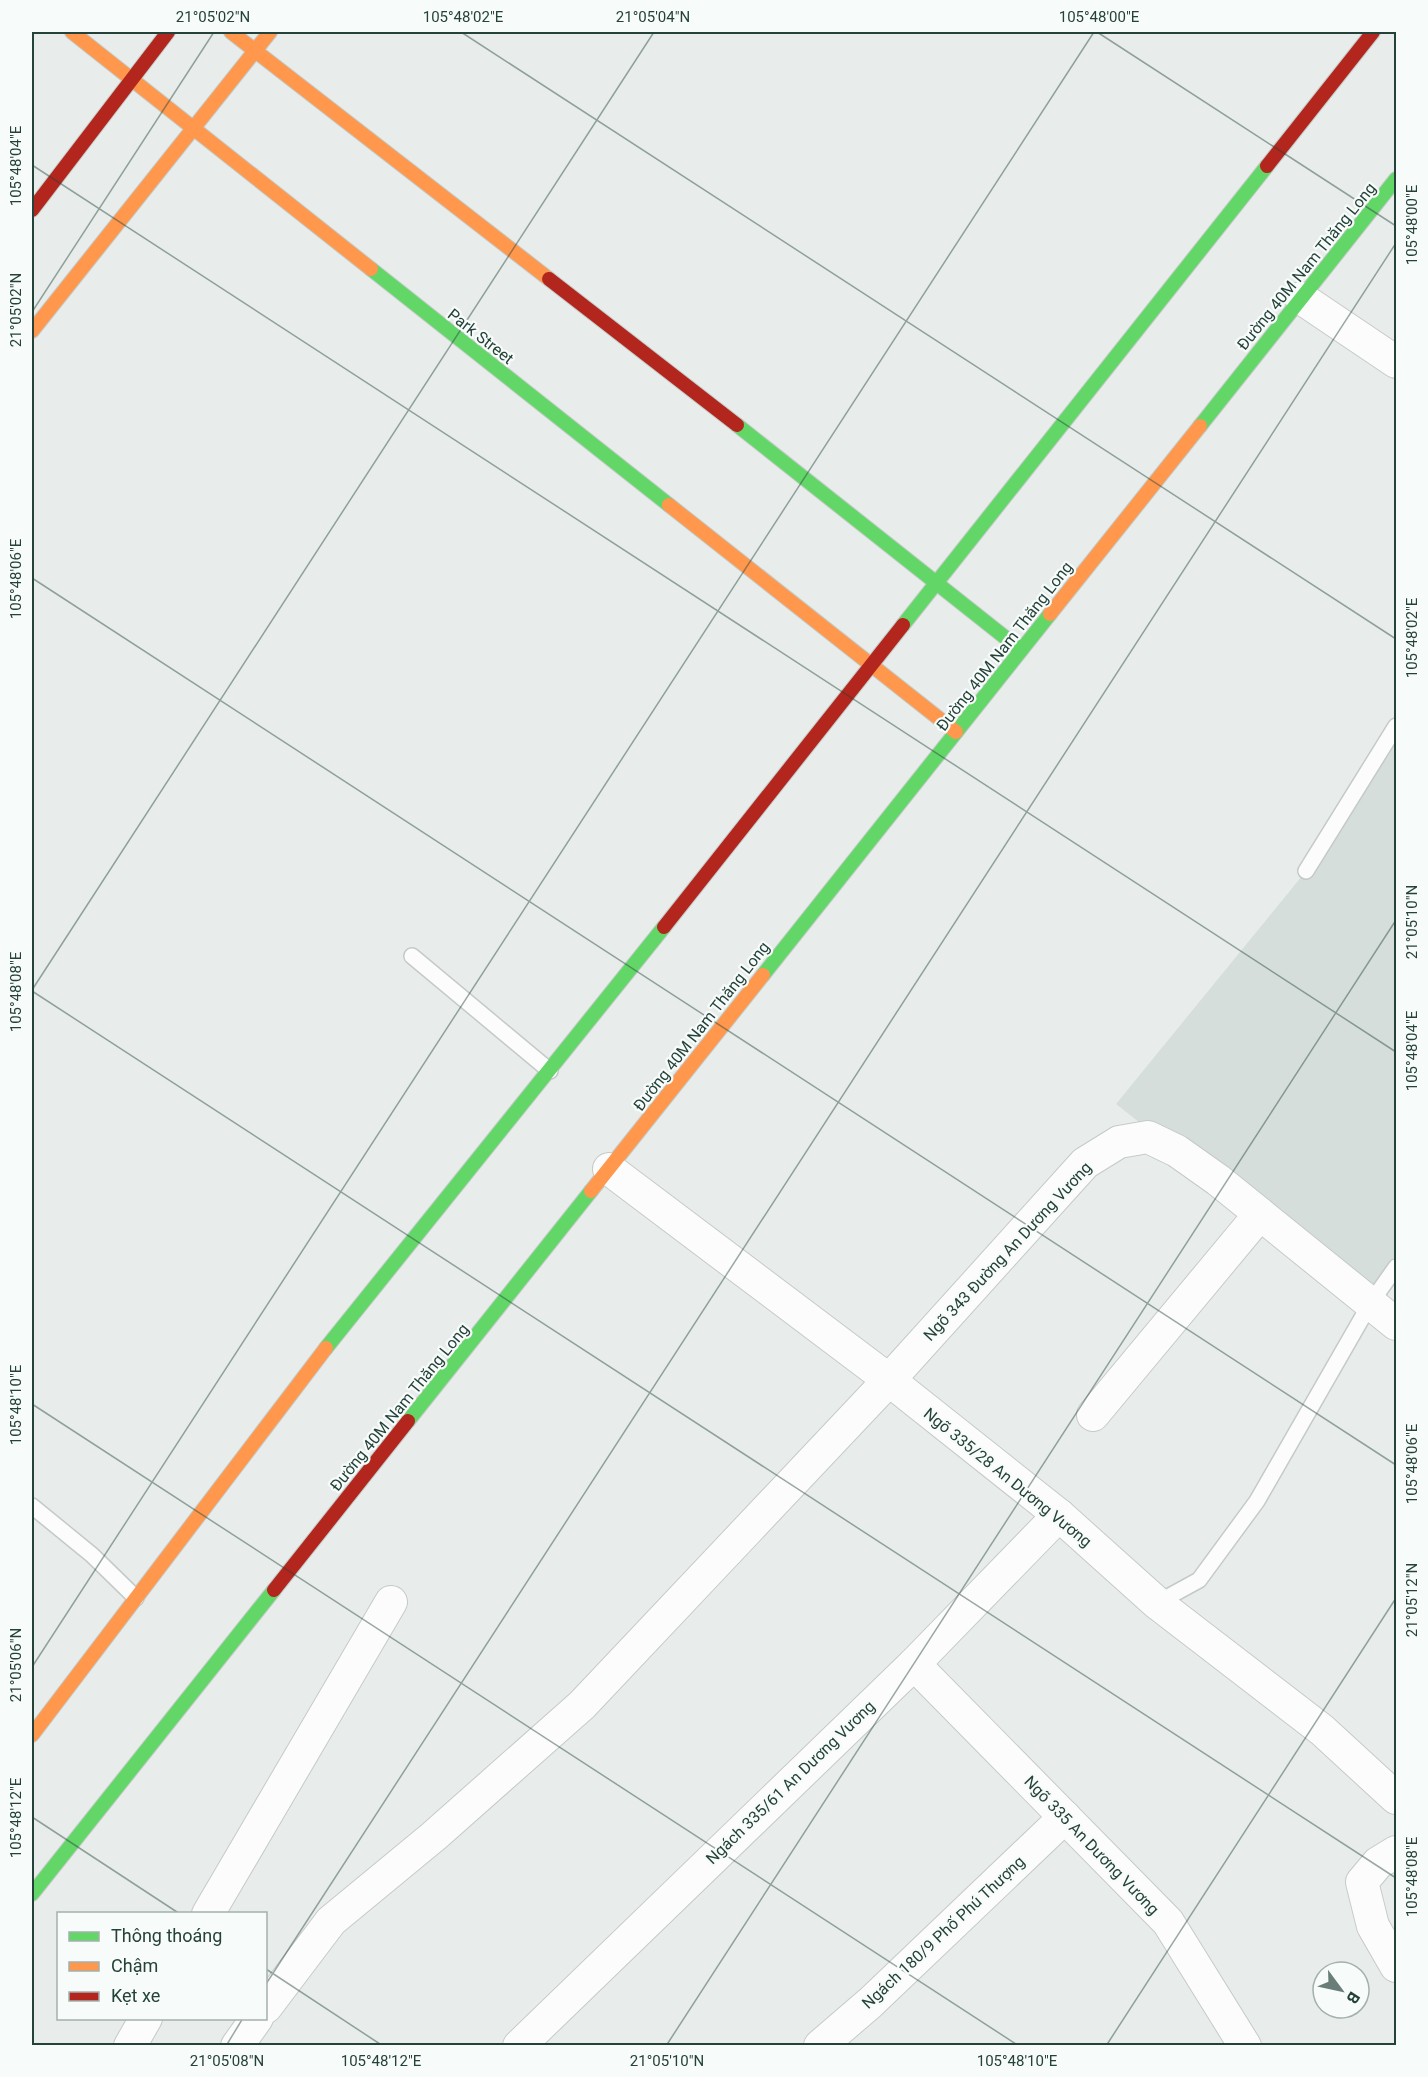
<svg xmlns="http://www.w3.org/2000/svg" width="1428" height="2077" viewBox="0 0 1428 2077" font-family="Roboto,sans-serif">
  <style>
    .built { fill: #d6dedb }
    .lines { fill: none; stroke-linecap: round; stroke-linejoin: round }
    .lane-casing { stroke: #c5cac8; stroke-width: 18 }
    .street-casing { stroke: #c5cac8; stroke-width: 34 }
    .fast-casing { stroke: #c3cbc8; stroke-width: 16 }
    .slow-casing { stroke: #c3cbc8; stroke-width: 16 }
    .jam-casing { stroke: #c3cbc8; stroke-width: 16 }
    .lane { stroke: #fcfcfc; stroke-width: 15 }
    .street { stroke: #fcfcfc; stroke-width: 32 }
    .fast { stroke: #63d668; stroke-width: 14 }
    .slow { stroke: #ff974d; stroke-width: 14 }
    .jam { stroke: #b3261e; stroke-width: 14 }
    .ticks { fill: none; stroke: #24423a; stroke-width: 1.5; stroke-opacity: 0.45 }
    .labels { text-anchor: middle; stroke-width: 4.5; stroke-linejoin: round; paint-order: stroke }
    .street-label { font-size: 16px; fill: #24423a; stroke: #f7fbf9 }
    .neatline { fill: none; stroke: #24423a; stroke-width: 2 }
    .ticks-label { font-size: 15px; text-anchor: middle; fill: #24423a }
  </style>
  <rect width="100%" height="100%" fill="#e8edeb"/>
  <path class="built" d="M1396,735v531l-26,38 -254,-200 190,-233z"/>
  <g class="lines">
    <g class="lane-casing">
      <g id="lane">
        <path d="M1306,871l90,-145"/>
        <path d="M412,956l138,115"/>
        <path d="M32,1506l60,49 44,43"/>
        <path d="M1157,1603l42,-23 58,-79 113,-197 26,-37"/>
      </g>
    </g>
    <g class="street-casing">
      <g id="street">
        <path d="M1301,298l95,64"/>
        <path d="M609,1169l280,211 170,135 98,88 165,127 74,68"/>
        <path d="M1093,1415l167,-201"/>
        <path d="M914,1664l254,258 77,124"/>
        <path d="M1396,1852l-18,11 -16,19 11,44 23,40"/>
        <path d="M208,1914l183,-312"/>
        <path d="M266,2007l65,-86 103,-85 148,-131 307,-325 196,-217 34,-21 29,-5 29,14 41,29 178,144"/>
        <path d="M130,2046l16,-28"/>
        <path d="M237,2046l20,-28"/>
        <path d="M519,2046l395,-382 145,-149"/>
        <path d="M820,2046l50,-43 195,-186"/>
      </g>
    </g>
    <g class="fast-casing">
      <g id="fast">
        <path d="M371,269l298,236"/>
        <path d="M737,425l284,225"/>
        <path d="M1200,426l196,-247"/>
        <path d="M903,625l364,-459"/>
        <path d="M763,975l287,-361"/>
        <path d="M326,1348l338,-421"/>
        <path d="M408,1421l183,-230"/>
        <path d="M32,1894l242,-304"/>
      </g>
    </g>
    <g class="slow-casing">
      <g id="slow">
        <path d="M72,32l299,237"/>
        <path d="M231,32l318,247"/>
        <path d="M32,331l238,-299"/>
        <path d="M669,505l287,227"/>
        <path d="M1050,614l150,-188"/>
        <path d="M591,1191l172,-216"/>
        <path d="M32,1735l294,-387"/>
      </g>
    </g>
    <g class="jam-casing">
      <g id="jam">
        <path d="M1267,166l106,-134"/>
        <path d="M32,210l136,-178"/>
        <path d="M549,279l188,146"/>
        <path d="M664,927l239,-302"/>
        <path d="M274,1590l134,-169"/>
      </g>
    </g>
    <use href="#lane" class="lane"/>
    <use href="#street" class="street"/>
    <use href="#fast" class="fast"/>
    <use href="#slow" class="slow"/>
    <use href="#jam" class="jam"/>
  </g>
  <path class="ticks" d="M461,32l935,607M1097,32l299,194M32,165l1364,887M32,312l182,-280M32,578l1364,887M32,990l622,-958M32,991l1364,887M32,1404l987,642M32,1667l1062,-1635M32,1817l148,97M266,1969l117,77M266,1984l1130,-1741M226,2046l17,-28M666,2046l730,-1126M1106,2046l290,-448"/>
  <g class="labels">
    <g class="street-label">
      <text transform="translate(1306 266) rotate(-51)" y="6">Đường 40M Nam Thăng Long</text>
      <text transform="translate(481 336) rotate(38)" y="6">Park Street</text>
      <text transform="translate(1004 646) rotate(-52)" y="6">Đường 40M Nam Thăng Long</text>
      <text transform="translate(701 1026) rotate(-52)" y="6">Đường 40M Nam Thăng Long</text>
      <text transform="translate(1007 1251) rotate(-47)" y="6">Ngõ 343 Đường An Dương Vương</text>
      <text transform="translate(399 1407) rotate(-51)" y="6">Đường 40M Nam Thăng Long</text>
      <text transform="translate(1008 1477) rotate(39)" y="6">Ngõ 335/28 An Dương Vương</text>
      <text transform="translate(790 1782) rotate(-44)" y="6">Ngách 335/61 An Dương Vương</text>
      <text transform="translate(1092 1845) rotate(46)" y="6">Ngõ 335 An Dương Vương</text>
      <text transform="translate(943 1932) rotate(-43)" y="6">Ngách 180/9 Phố Phú Thượng</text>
    </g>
  </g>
  <rect width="1428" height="2077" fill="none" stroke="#f7fbf9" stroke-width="66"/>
  <rect x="57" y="1912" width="210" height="108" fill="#f7fbf9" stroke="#a3b1ad" stroke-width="1.5"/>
  <rect x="69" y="1932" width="30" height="9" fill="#63d668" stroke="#a3b1ad" stroke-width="1.5"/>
  <text x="111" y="1942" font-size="18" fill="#24423a">Thông thoáng</text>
  <rect x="69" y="1962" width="30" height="9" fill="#ff974d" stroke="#a3b1ad" stroke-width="1.5"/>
  <text x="111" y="1972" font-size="18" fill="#24423a">Chậm</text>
  <rect x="69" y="1992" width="30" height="9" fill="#b3261e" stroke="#a3b1ad" stroke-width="1.5"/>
  <text x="111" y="2002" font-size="18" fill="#24423a">Kẹt xe</text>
  <g transform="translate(1341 1990) rotate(123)"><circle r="28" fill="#f7fbf9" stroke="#a3b1ad" stroke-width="1.5"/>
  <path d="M0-4.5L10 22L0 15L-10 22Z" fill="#697e78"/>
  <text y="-9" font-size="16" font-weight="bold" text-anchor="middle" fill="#24423a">B</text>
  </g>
  <rect x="33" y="33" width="1362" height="2011" class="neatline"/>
  <g class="ticks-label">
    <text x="213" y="22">21°05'02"N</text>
    <text x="463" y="22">105°48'02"E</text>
    <text x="653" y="22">21°05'04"N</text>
    <text x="1099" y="22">105°48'00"E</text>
    <text transform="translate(16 166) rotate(-90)" y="5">105°48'04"E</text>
    <text transform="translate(1412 225) rotate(-90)" y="5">105°48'00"E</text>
    <text transform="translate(16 310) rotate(-90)" y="5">21°05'02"N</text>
    <text transform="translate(16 579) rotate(-90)" y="5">105°48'06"E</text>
    <text transform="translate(1412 638) rotate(-90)" y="5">105°48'02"E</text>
    <text transform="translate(1412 922) rotate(-90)" y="5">21°05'10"N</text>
    <text transform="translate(16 992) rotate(-90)" y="5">105°48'08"E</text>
    <text transform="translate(1412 1051) rotate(-90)" y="5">105°48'04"E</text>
    <text transform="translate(16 1405) rotate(-90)" y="5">105°48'10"E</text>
    <text transform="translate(1412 1464) rotate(-90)" y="5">105°48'06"E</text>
    <text transform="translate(1412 1600) rotate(-90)" y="5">21°05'12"N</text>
    <text transform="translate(16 1665) rotate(-90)" y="5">21°05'06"N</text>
    <text transform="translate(16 1818) rotate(-90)" y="5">105°48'12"E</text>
    <text transform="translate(1412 1877) rotate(-90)" y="5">105°48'08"E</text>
    <text x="227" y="2066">21°05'08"N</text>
    <text x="381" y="2066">105°48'12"E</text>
    <text x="667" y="2066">21°05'10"N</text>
    <text x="1017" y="2066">105°48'10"E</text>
  </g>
</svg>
